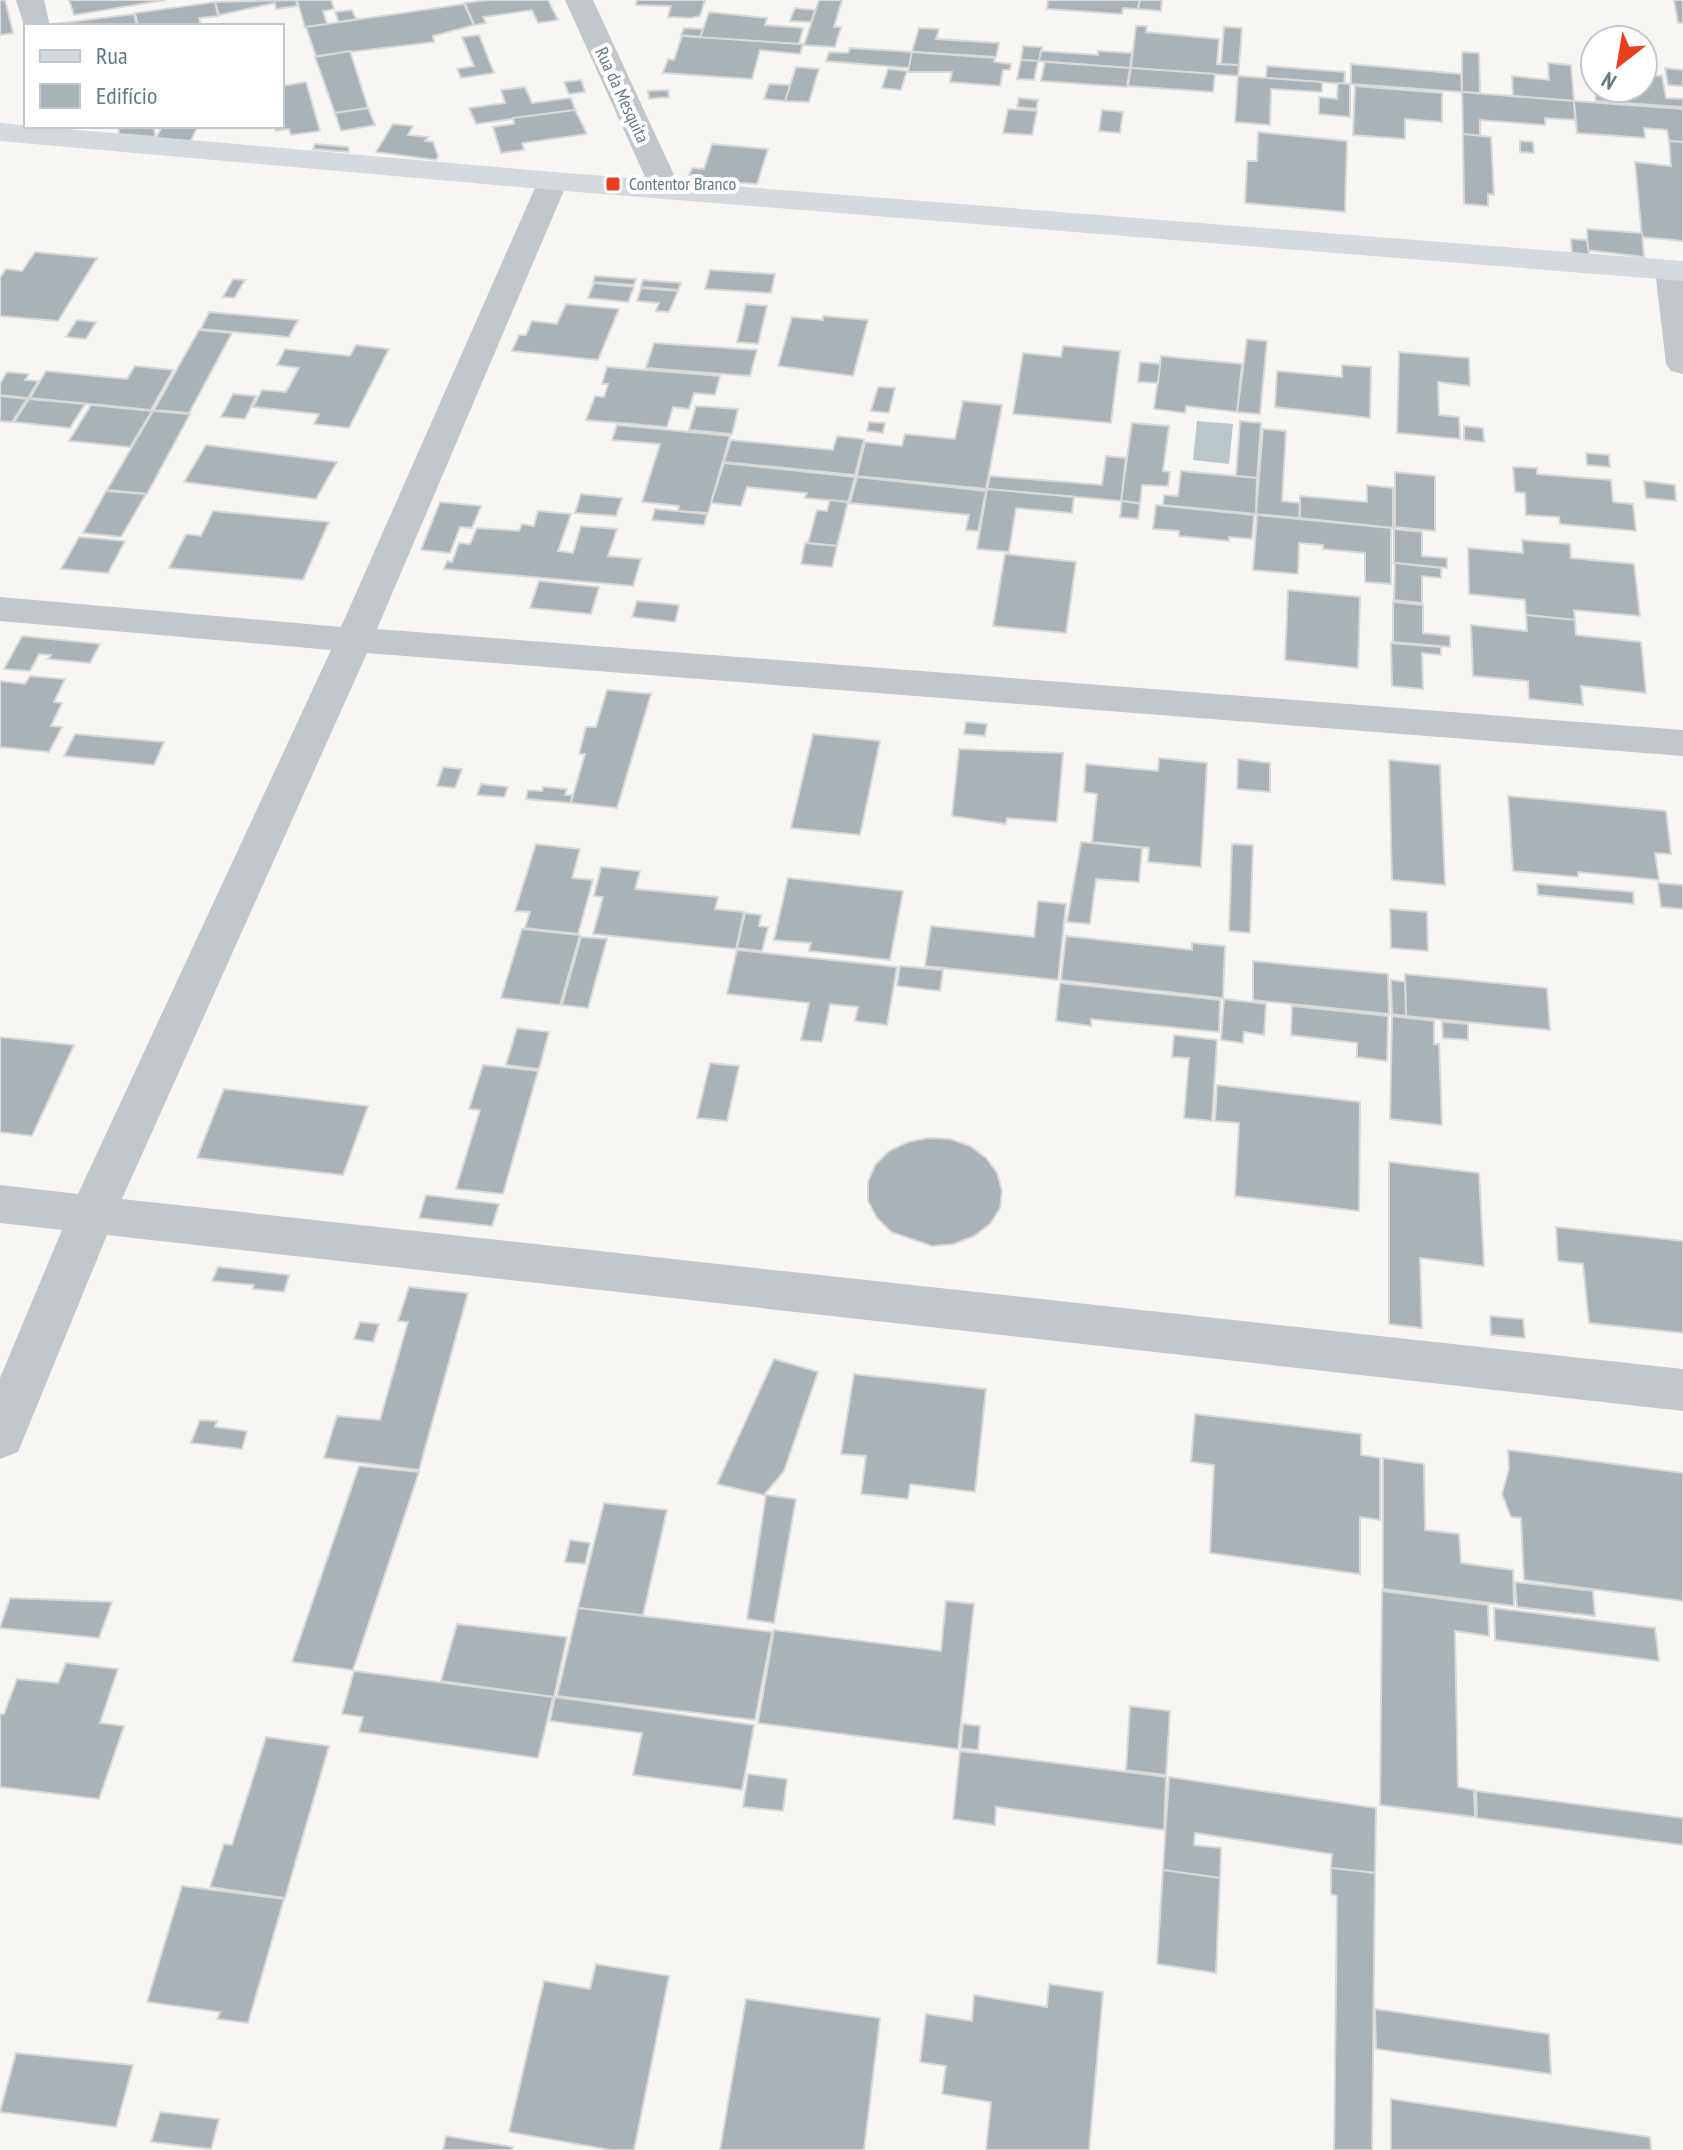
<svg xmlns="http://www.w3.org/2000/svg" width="1683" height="2150" viewBox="0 0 1683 2150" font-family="'PT Sans Narrow',sans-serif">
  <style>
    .water { fill: #b9c7ca }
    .building { fill: #a8b2b7; stroke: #d8d8d6; stroke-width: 2 }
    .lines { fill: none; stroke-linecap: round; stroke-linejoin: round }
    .street { fill: #c1c7ca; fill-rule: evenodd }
    .secondary { fill: #d4d9dd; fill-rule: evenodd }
    .poi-dot { fill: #eb3e1e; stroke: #fff; stroke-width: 3 }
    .labels { text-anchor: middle; stroke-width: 8; stroke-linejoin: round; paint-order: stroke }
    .far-street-label { font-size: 18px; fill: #647986; stroke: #fff }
    .far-poi-label { font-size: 18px; fill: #647986; stroke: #fff; text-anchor: start }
  </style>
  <rect width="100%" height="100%" fill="#f7f6f3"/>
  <path class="water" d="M1197,421l36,3 -4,40 -36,-4z"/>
  <g class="building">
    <path d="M0,0h5l8,33 -13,2z"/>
    <path d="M69,0h97l-92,15z"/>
    <path d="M296,0l1,6 -21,3 -1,-6 -56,12 -4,-13z"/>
    <path d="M297,0h34l3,9 -11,2 4,13 -22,3z"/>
    <path d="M488,0h60l10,20 -20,3 -6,-13 -49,7 3,6 -12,2 -9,-22z"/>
    <path d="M637,0h68l-5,16 -9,2 -23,-1 3,-11 -35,-1z"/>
    <path d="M819,0h23l-8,27h7l-6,20 -31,-2z"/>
    <path d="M1048,0h92l-2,9 -15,-1 -1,6 -75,-5z"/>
    <path d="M1140,0h22l-1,11 -23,-2z"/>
    <path d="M1674,0h9v23h-5z"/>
    <path d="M215,2l3,14 -19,2 2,7 -63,1 -3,-13z"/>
    <path d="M464,4l10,21 -41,11 1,6 -118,14 -10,-29z"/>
    <path d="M795,8l20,2 -4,12 -21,-1z"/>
    <path d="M352,10l4,9 -17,3 -4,-10z"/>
    <path d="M709,12l58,6 -2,7 38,3 -4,16 -99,-6z"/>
    <path d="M134,14l3,12 -83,-2z"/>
    <path d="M1136,26h11l-1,6 73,7 -2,25 22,1 -1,11 -107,-8z"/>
    <path d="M1224,27l18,1 -3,37 -18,-1z"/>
    <path d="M684,28l19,1 -3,8 -19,-2z"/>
    <path d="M919,28l20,1 -3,10 63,4 -3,14 -84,-5z"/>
    <path d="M479,35l15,38 -33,5 -4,-9 17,-3 -12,-29z"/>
    <path d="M682,36l117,8h4l-3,10 -40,-4 -8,29 -89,-6 5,-14 6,1z"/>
    <path d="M1023,46l19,1 -3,14 -18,-1z"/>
    <path d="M850,48l62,4 -3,16 -83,-7 3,-9 19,1z"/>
    <path d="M350,51l18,57 -33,5 -20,-56z"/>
    <path d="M1041,51l57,4v-4l34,2 -2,15 -91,-7z"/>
    <path d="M912,52l83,6 -1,4 17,2 -1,6h-7l-3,16 -50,-4 2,-10h-44z"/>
    <path d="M1462,52l17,1 1,40 -18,-1z"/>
    <path d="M1021,60l17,1 -4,19 -17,-1z"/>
    <path d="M1045,62l85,6 -3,19 -86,-6z"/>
    <path d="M1548,63l23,2 3,36 -61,-5 -1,-20 37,4z"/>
    <path d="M1351,64l110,10 1,18 -111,-8z"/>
    <path d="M1267,66l78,6 -1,12 -78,-6z"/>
    <path d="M796,67l23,2 -10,33 -24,-1z"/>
    <path d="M1131,68l84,6 -2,18 -85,-6z"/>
    <path d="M1665,68l18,2v16l-15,-1z"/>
    <path d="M888,69l19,2 -6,19 -19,-2z"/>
    <path d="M1593,74l2,14h48l2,-13 17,1 4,22 17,1v8l-87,-6z"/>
    <path d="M1238,76l84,6v10l-51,-3 -1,36 -35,-3z"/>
    <path d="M581,80l4,12 -16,2 -5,-12z"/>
    <path d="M306,82l14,49 -29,4 -2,-6 -13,2 -2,-5h8v-40z"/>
    <path d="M1338,83l12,1v33l-31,-3v-17l18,2z"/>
    <path d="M769,84l21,1 -5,16 -21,-2z"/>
    <path d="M1355,86l87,7v29l-37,-3v20l-52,-4z"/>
    <path d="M525,87l7,16 39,-5 4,12 -99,14 -7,-16 36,-5 -4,-13z"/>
    <path d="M668,90l1,7 -20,2 -1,-8z"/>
    <path d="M1462,92l112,9 1,19 -30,-2v7l-65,-5v16l-17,-2z"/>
    <path d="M1019,98l19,2 -2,9 -19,-2z"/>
    <path d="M1574,101l109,8v33l-14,-1 -2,-11 -23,-2 1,10 -68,-5z"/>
    <path d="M368,108l7,17 -34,6 -6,-18z"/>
    <path d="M1008,109l29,2 -5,24 -29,-2z"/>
    <path d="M575,110l12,24 -65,9 2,7 -23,3 -8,-26 21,-3 -1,-6z"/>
    <path d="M1102,110l21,2 -3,21 -21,-2z"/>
    <path d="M393,124l20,2 -5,9 20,2 -3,4 8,1 5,14 -2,4 -60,-8z"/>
    <path d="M118,126h36l1,11 -36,-3z"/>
    <path d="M162,126l35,2 -7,14 -35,-1z"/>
    <path d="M1258,132l89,9 -2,71 -100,-9 2,-42h10z"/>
    <path d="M1463,134l28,3 3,58 -6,-1v12l-24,-2z"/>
    <path d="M1520,141l13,1 1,11 -14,-1z"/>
    <path d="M1669,141l14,1v99l-41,-4 -7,-75 36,4z"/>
    <path d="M315,144l33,3 1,5 -36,-3z"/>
    <path d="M712,144l56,5 -11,35 -56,-4 1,-4 -13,-1 3,-7 12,1z"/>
    <path d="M1587,229l55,4 2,24 -56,-7z"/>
    <path d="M1571,239l16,1 2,15 -17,-2z"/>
    <path d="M35,252l62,6 -39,63 -58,-5v-38l6,-9 16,2z"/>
    <path d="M710,270l65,4 -4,19 -66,-4z"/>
    <path d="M595,276l41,3 -2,6 -41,-3z"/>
    <path d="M233,279l12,1 -11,18 -11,-1z"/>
    <path d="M643,280l38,3 -3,7 -37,-3z"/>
    <path d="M594,283l40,4 -6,15 -40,-4z"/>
    <path d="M641,288l37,3 -9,21 -13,-1 3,-8 -22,-2z"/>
    <path d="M566,304l53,5 -21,51 -86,-9 7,-16h7l6,-14 25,3z"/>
    <path d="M746,304l21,2 -9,38 -21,-2z"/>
    <path d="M209,312l89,8 -9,17 -88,-8z"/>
    <path d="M823,316l45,4 -15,56 -75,-10 14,-49 31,3z"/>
    <path d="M77,320l19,2 -10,17 -20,-2z"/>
    <path d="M199,330l33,3 -43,80 -35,-3z"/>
    <path d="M1247,339l20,2 -7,73 -23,-2z"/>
    <path d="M654,343l103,7 -7,26 -104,-8z"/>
    <path d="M356,345l33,4 -40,79 -35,-4 5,-10 -66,-7 9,-17 24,2 13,-24 -22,-3 8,-16 65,7z"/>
    <path d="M1063,346l57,5 -9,72 -98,-9 10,-61 38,4z"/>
    <path d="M1399,352l70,6 1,28 -32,-4 1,33 20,2 1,22 -63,-6z"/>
    <path d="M1161,356l81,8 -5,48 -51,-6 -1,7 -31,-4z"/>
    <path d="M1140,362l20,2 -2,19 -20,-1z"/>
    <path d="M1342,365l29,2 -1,51 -95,-11 2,-36 65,6z"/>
    <path d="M135,366l38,4 -22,40 -121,-12 16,-27 81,8z"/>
    <path d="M607,367l113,9 -5,19 -21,-2 -5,16 -16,-2 -6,20 -81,-7 9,-24 9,1 4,-13h-6z"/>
    <path d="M7,372l22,2 -4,6 13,1 -10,17 -28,-3v-11z"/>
    <path d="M878,387l17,1 -6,25 -18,-2z"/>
    <path d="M233,394l23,2 -11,23 -24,-2z"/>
    <path d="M0,396l27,3 -15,23 -12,-1z"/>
    <path d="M29,399l56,5 -15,24 -56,-6z"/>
    <path d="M963,401l39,4 -16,84 -129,-13 8,-34 37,4 3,-12 50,5z"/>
    <path d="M91,405l61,6 -22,36 -61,-6z"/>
    <path d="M696,406l42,3 -6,25 -43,-4z"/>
    <path d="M153,411l37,3 -43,80 -40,-4z"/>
    <path d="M1240,421l21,2 -4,55 -21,-2z"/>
    <path d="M869,422l16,1 -2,10 -16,-2z"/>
    <path d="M1132,423l37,3 -6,45 7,1 -2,14 -26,-1 -2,18 -19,-2z"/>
    <path d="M617,425l113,11 -22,77 -30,-2 1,-5 -37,-4 18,-58 -48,-4z"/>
    <path d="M1464,426l19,2 1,14 -20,-2z"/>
    <path d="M1263,429l23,2 -4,70 18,2 -1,15 -43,-4z"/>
    <path d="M837,436l27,3 -9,36 -131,-13 7,-22 102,10z"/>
    <path d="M206,445l131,17 -21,37 -132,-17z"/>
    <path d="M1586,453l23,2 1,12 -23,-2z"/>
    <path d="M1106,456l20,2 -5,43 -134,-12 3,-13 112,9z"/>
    <path d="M724,463l131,14 -7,25 -43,-4 2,-5 -60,-6 -6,19 -30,-3z"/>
    <path d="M1513,467l24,1v6l74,6 2,22 20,2 3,27 -76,-7 -1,-7 -33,-2 -1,-22 -10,-1z"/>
    <path d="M1181,471l76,7 -1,36 -93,-9 1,-10 14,1z"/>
    <path d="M1395,472l40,4v55l-40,-4z"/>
    <path d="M857,477l129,14 -8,40 -12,-1 3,-15 -119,-12z"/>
    <path d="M1644,481l31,4 1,16 -30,-3z"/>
    <path d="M1367,485l26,3v40l-93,-10v-22l67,6z"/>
    <path d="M987,489l87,8 -2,16 -56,-5 -7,44 -32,-3z"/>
    <path d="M106,491l40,3 -25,43 -38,-4z"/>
    <path d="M581,494l41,4 -6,18 -41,-3z"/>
    <path d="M830,500l18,2 -11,44 -29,-3 9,-33 10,1z"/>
    <path d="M1122,501l18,3 -2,15 -18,-2z"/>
    <path d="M440,502l41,4 -9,22 -12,-1 -10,26 -29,-3z"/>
    <path d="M1156,505l98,10 -2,24 -23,-2v4l-50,-5v-5l-26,-2z"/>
    <path d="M655,509l52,5 -3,11 -52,-5z"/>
    <path d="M213,511l116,11 -26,58 -134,-12 17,-34 15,2z"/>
    <path d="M538,511l33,3 -13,37 15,2 8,-27 36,3 -9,27 33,3 -8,27 -189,-17 3,-8 5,1 7,-19 11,1 7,-16 42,3 3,-7 12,2z"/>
    <path d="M1257,515l134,13v56l-26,-2v-29l-42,-4v-4l-24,-2 -1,31 -45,-4z"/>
    <path d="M1394,529l28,3v24l25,2v10l-53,-5z"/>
    <path d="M79,537l46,4 -17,32 -47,-4z"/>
    <path d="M1522,540l48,4 1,14 63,6 6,52 -66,-6 1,10 -49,-5 -1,-15 -56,-6 -1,-46 55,5z"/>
    <path d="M805,543l32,3 -5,21 -31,-3z"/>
    <path d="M1005,554l71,8 -10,71 -73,-7z"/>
    <path d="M1395,563l46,5v10l-19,-2v27l-28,-3z"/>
    <path d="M539,581l60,6 -8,27 -61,-6z"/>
    <path d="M1288,590l72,7 -2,71 -73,-8z"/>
    <path d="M637,601l42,4 -4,17 -43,-5z"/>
    <path d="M1393,602l30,3v28l27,3v11l-57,-5z"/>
    <path d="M1526,615l49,5 1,15 65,7 5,51 -65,-7 2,19 -28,-3 -26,-3 -1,-18 -55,-5 -2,-51 56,6z"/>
    <path d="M22,636l78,8 -10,19 -42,-4 3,-4 -12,-1 -9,17 -26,-2z"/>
    <path d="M1391,643l50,4v8l-19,-2 1,36 -31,-3z"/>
    <path d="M30,676l35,3 -11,23 8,1 -11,23 11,1 -13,25 -49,-5v-66l25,3z"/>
    <path d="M607,690l44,4 -34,114 -46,-5 14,-49h-6l7,-27h10z"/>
    <path d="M966,722l21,2 -2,12 -21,-2z"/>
    <path d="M75,734l89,8 -10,23 -90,-9z"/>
    <path d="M813,734l67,7 -20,94 -69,-7z"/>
    <path d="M959,749l104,4 -6,69 -50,-4 -1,6 -54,-8z"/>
    <path d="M1159,758l48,5 -6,104 -53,-5 1,-14 -57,-6 5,-48 -13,-2 2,-28 72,7z"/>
    <path d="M1238,759l32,4v29l-33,-3z"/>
    <path d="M1389,760l51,5 5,120 -53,-5z"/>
    <path d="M443,767l19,2 -7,19 -18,-2z"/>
    <path d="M481,784l27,3 -4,10 -27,-2z"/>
    <path d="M543,787l24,2 -2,6h7l-1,8 -45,-4 2,-9 14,1z"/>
    <path d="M1508,796l158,15 5,43 -16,-1 4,27 -81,-8v5l-65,-6z"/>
    <path d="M1081,842l61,6 -3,34 -43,-3 -6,45 -23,-2z"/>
    <path d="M536,844l44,5 -8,29 21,2 -15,54 -53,-6 5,-16 -15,-1z"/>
    <path d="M1232,844l21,1 -3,88 -21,-2z"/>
    <path d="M601,867l39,4 -5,18 83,8 -3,12 29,3 -8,37 -143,-15 10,-37 -9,-1z"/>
    <path d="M788,878l115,13 -13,69 -81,-9 2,-8 -37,-3z"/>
    <path d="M1658,883l25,2v24l-22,-2z"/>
    <path d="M1537,884l96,8 1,12 -96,-9z"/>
    <path d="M1038,901l28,3 -8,76 -133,-14 6,-40 103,11z"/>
    <path d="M1390,909l37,3 1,39 -37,-3z"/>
    <path d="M745,913l16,2 -2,11 9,1 -6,24 -25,-3z"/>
    <path d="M522,929l58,6 -20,70 -59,-7z"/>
    <path d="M1066,936l126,14v-7l33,3 -2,52 -162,-18z"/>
    <path d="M581,937l26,2 -19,69 -26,-3z"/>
    <path d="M737,950l160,17 -10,58 -32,-4 3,-14 -28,-3 -8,38 -21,-2 8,-37 -82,-9z"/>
    <path d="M1253,961l135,13 1,40 -136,-14z"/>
    <path d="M900,966l43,4 -3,21 -43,-5z"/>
    <path d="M1405,974l142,14 3,42 -144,-14z"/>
    <path d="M1391,980l14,2 1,34 -14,-2z"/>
    <path d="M1060,983l160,17 -1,32 -128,-13v7l-35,-5z"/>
    <path d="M1224,999l42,5 -2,31 -20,-3 -1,11 -22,-3z"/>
    <path d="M1292,1006l96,10 -1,45 -30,-4v-14l-66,-8z"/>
    <path d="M1392,1016l42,5v23h5l3,81 -52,-6z"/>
    <path d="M1442,1022l26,2v16l-25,-2z"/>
    <path d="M517,1028l32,4 -10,37 -33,-4z"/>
    <path d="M1174,1035l43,5 -5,81 -28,-3 5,-60 -17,-1z"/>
    <path d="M0,1037l74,8 -42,91 -32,-4z"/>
    <path d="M710,1063l29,3 -12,55 -30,-3z"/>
    <path d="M483,1065l55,6 -35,123 -47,-5 24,-79 -11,-1z"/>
    <path d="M1217,1085l143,17 -1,109 -124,-15 4,-73 -24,-2z"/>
    <path d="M224,1089l144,17 -25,69 -146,-17z"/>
    <path d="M929,1138l21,1 20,7 16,12 11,15 5,18 -2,17 -10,16 -16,12 -20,8 -22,2 -41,-14 -14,-14 -9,-17v-19l7,-17 14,-14 19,-9z"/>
    <path d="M1389,1162l90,11 5,93 -64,-8 2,70 -33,-4z"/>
    <path d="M426,1195l73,9 -7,22 -73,-8z"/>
    <path d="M1556,1227l127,14v92l-94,-10 -6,-59 -25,-3z"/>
    <path d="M218,1267l71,8 -5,17 -31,-3 1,-4 -42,-4z"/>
    <path d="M409,1287l59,6 -49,177 -95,-12 13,-42 43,4 28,-98 -10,-1z"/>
    <path d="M1490,1316l33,3 2,19 -34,-3z"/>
    <path d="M360,1322l19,2 -6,18 -19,-3z"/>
    <path d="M774,1359l44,13 -34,99 -20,24 -47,-11z"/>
    <path d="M854,1374l132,15 -11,103 -65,-8 -2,15 -47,-5 5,-38 -25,-2z"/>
    <path d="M1195,1414l166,20v21l19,3v62l-20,-3v57l-150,-21 4,-88 -23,-3z"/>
    <path d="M200,1420l17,1 -2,6 32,4 -5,18 -51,-6z"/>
    <path d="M1508,1450l175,23v128l-159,-21 -3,-62 -10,-1 -9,-23 7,-25z"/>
    <path d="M1383,1458l41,6 1,66 34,4 2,29 52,7 1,36 -131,-17z"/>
    <path d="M359,1466l60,6 -66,198 -61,-8z"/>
    <path d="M766,1495l30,4 -22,124 -27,-4z"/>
    <path d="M604,1503l63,7 -24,105 -65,-7z"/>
    <path d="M570,1540l20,3 -5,21 -20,-2z"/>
    <path d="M1515,1582l78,9 2,25 -78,-9z"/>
    <path d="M1382,1591l106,14 1,31 -34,-5 3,156 16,3 1,27 -95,-12z"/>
    <path d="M10,1598l102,4 -13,36 -99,-10z"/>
    <path d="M946,1601l28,3 -16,145 -200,-26 16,-93 167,21z"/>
    <path d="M578,1608l194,24 -17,88 -198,-24z"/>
    <path d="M1494,1608l161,20 4,33 -164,-21z"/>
    <path d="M457,1624l110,13 -13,60 -113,-16z"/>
    <path d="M66,1663l52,6 -18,54 24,3 -25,73 -99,-12v-73h4l13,-35 41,4z"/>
    <path d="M354,1671l199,26 -15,61 -179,-26 4,-15 -21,-3z"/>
    <path d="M555,1697l199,28 -12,65 -109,-15 9,-42 -92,-12z"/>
    <path d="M1130,1706l40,5 -4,64 -40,-5z"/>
    <path d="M963,1724l17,2 -2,24 -17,-2z"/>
    <path d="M266,1737l63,9 -44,152 -75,-11 14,-43 8,1z"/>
    <path d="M960,1751l206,26 -2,53 -168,-23 -1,18 -42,-6z"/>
    <path d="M748,1774l39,5 -4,32 -40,-4z"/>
    <path d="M1169,1777l207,31 -1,65 -44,-5 1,-14 -137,-21 -1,12 27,3 -1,30 -57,-8z"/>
    <path d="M1476,1791l207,27v27l-206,-27z"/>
    <path d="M1331,1868l44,5 -3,277h-38l3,-254 -6,-2z"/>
    <path d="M1163,1870l57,8 -4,95 -59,-9z"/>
    <path d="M182,1886l102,13 -36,124 -31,-4 3,-7 -73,-10z"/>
    <path d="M596,1964l73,12 -35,174h-23l-102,-18 35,-151 46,8z"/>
    <path d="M1049,1984l54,8 -14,158h-103l5,-48 -49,-8 4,-28 -26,-4 6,-48 46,7 2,-26 73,12z"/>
    <path d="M746,1999l134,19 -16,132h-144z"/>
    <path d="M1375,2009l174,25 2,40 -175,-25z"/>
    <path d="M16,2053l117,12 -17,62 -116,-15z"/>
    <path d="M1391,2099l259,38 1,13h-260z"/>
    <path d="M160,2112l59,7 -8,30 -60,-7z"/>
    <path d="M446,2136l67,11 -1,3h-69z"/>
  </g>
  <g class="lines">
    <g class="street">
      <path d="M16,0h28l6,26h-24v6z"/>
      <path d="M565,0h28l88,190 -4,6h-22l-4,-6z"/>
      <path d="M553,172l11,3 4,6 -191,448 1306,101v26l-1316,-103 -245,546 1561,170v42l-1576,-176 -89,217 -18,7v-81l62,-148 -62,-7v-38l78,9 253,-544 -331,-29v-24l341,30 197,-446 4,-6z"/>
      <path d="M1671,260l12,4v110l-12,-3 -5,-7 -11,-94 5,-7z"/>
    </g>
    <path class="secondary" d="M0,123l553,49 1130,89v20l-1130,-91 -553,-49z"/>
  </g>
  <rect class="poi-dot" x="605" y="176" width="16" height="16" rx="4"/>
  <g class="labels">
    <g class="far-street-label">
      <text transform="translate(622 95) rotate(65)" y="6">Rua da Mesquita</text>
    </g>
    <g class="far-poi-label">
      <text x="629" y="190">Contentor Branco</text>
    </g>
  </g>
  <rect x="24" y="24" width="260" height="104" fill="#ffffff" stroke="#c1c9cf" stroke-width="2"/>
  <rect x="40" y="50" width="40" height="12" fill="#d4d9dd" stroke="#c1c9cf" stroke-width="2"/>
  <text x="96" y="64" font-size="24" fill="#647986">Rua</text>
  <rect x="40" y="84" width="40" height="24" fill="#a8b2b7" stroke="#c1c9cf" stroke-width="2"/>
  <text x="96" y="104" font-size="24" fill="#647986">Edifício</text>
  <g transform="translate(1619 64) rotate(211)"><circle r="38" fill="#ffffff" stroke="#c1c9cf" stroke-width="2"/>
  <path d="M0-6L14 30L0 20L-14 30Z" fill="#eb3e1e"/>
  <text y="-12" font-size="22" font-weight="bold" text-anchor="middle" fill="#647986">N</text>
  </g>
</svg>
